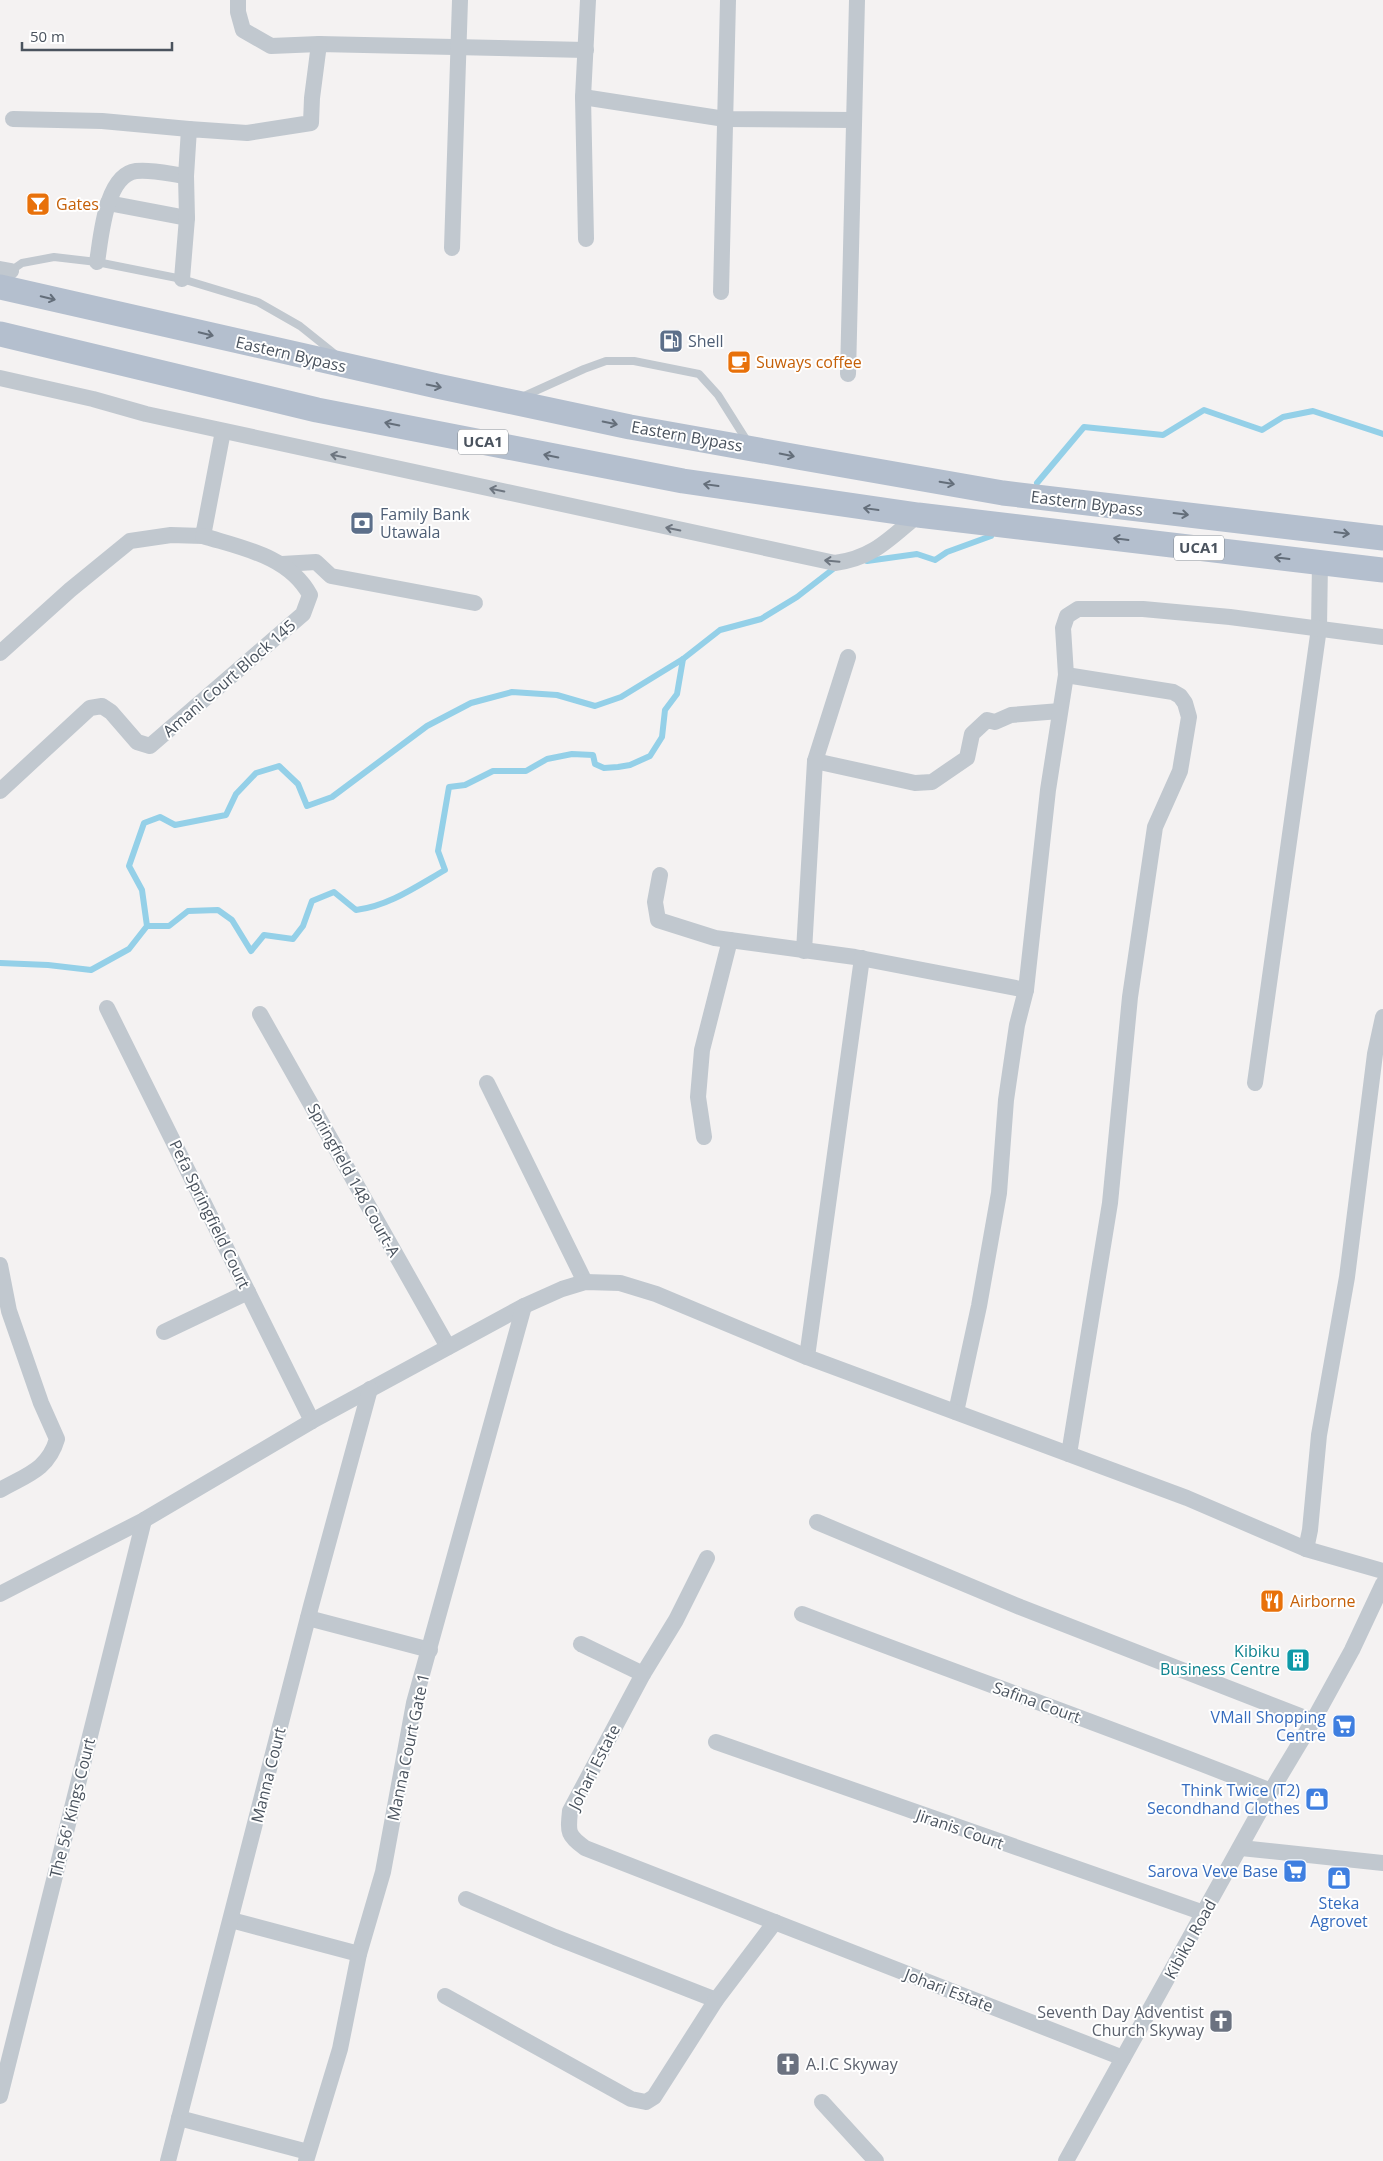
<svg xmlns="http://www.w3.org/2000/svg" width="1383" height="2161" font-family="'Open Sans',sans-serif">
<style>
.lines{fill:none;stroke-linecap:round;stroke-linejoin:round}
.stream{stroke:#94d0e8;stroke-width:6}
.lane{stroke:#c1c8cf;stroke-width:8}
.street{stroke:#c1c8cf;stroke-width:16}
.primary{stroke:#b4bfce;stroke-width:25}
.oneway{stroke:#646e7a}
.oneway2{stroke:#6e7680}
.labels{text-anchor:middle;stroke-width:4;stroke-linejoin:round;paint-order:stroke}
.shield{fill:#fff;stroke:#80878e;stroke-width:1}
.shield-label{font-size:15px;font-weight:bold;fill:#4a535e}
.food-label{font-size:16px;fill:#c56008;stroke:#fff;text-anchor:start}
.service-label{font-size:16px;fill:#4e5e75;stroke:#fff;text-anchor:start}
.street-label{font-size:16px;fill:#4a535e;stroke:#fff}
.culture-label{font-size:16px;fill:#0d838f;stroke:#fff;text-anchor:end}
.shop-label{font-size:16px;fill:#366cbe;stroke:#fff;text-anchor:end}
.worship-label{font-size:16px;fill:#5b616d;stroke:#fff;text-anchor:end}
</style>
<rect width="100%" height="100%" fill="#f4f2f2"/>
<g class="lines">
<!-- stream -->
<g class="stream">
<path d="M 1037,483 L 1084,427 L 1163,435 L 1204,410 L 1262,430 L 1283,417 L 1313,411 L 1383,434"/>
<path d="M 867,561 L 917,554 L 935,560 L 947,552 L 991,536"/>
<path d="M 147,926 L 169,926 L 188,911 L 218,910 L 232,920 L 251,951 L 264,935 L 293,939 L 303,926 L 312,901 L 334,892 L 356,910 C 389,906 417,886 445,870 L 438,851 L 449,787 L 465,785 L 493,771 L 526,771 L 547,759 L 572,754 L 593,755 L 595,764 L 604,768 L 618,767 L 630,765 L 650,756 L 662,737 L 665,710 L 677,694 L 683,659"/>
<path d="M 0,963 L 48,965 L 91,970 L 129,949 L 147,926 L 142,890 L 129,866 L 144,823 L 160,817 L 175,825 L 226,815 L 236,794 L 256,773 L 279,766 L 298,784 L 307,806 L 332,797 L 427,726 L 471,703 L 512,692 L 557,695 L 595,706 L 621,697 L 683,659 L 720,630 L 761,619 L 797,597 L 837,566"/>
</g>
<!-- lane -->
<g class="lane">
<path d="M 9,272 L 22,263 L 54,257 L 97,262 L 182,279 L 258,302 L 300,326 L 335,354"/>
<path d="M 522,397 L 584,369 L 606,361 L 634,361 L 699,374 L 718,395 L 747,441"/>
</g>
<!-- street -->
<g class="street">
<path d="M 238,0 L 238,12 L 243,30 L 271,46 L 319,44 L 586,50"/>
<path d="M 583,97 L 725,119 L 853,120"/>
<path d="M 13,119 L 102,121 L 189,129"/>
<path d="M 108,203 L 187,218"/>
<path d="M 586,239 L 583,97 L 588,0"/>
<path d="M 452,248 L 460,0"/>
<path d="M 97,262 C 101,239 105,175 136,171 C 151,169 170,174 186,176"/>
<path d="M 0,269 L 11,271"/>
<path d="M 182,279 L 187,218 L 186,176 L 189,129 L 247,133 L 311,123 L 312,98 L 319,44"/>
<path d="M 721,292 L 728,0"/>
<path d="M 848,374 L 857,0"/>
<path d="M 0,378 L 93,399 L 146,414 L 835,563 C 873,558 889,539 918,515"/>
<path d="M 282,564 L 316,562 L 331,576 L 475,603"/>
<path d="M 0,653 L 70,590 L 130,541 L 171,535 L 203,536 L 223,431"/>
<path d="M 1066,675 L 1173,692 L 1180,696 L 1185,703 L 1189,717 L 1180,771 L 1155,827 L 1130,997 L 1110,1203 L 1069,1454"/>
<path d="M 815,761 L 915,783 L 932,782 L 967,758 L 972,734 L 987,720 L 995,722 L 1011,715 L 1060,711"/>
<path d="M 0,791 L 90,708 L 102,706 L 111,712 L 137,742 L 150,746 L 303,614 L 310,595 C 289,556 242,548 203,536"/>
<path d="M 660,875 L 655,902 L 658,920 L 715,938 L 855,957 L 1026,990"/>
<path d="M 804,951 L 815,761 L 848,657"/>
<path d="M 107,1008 L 312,1421"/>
<path d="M 260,1014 L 448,1347"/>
<path d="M 487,1083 L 585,1282"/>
<path d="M 1255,1083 L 1319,628 L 1320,562"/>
<path d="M 704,1137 L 698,1097 L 702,1050 L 730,940"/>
<path d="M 0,1265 L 9,1311 L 41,1403 L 57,1439 C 48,1470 26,1475 0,1490"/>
<path d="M 164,1332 L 248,1292"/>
<path d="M 807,1357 L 862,958"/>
<path d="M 956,1412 L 979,1306 L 999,1193 L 1006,1100 L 1017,1025 L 1026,990 L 1048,790 L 1066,675 L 1063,628 L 1067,616 L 1078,609 L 1143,609 L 1230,617 L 1383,637"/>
<path d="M 817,1522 L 1020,1607 L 1313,1721"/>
<path d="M 1306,1549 L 1310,1530 L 1319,1435 L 1347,1277 L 1375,1054 L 1383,1017"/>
<path d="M 707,1558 L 676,1620 L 643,1674 L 570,1811 C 568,1832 567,1835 585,1848 L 1123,2058"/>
<path d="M 0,1594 L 144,1520 L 312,1421 L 524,1306 L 562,1289 L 585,1282 L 620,1283 L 656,1294 L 807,1357 L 1187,1498 L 1306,1549 L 1383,1571"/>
<path d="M 802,1614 C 958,1674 1116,1729 1271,1791"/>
<path d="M 308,1618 L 430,1650"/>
<path d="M 581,1644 L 643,1674"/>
<path d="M 716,1742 L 1204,1913"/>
<path d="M 1241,1848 L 1383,1863"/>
<path d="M 466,1899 L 555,1937 L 716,2000"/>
<path d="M 231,1920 L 359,1954"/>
<path d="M 445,1996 L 631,2099 L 646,2102 L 654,2097 L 716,2000 L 775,1922"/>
<path d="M 0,2096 L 144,1520"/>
<path d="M 822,2102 L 876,2161"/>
<path d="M 179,2118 L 308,2152"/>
<path d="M 168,2161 L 311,1606 L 370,1389"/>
<path d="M 306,2161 L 340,2049 L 359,1954 L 383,1872 L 414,1703 L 524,1306"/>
<path d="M 1066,2161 L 1271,1791 L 1313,1721 L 1352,1650 L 1383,1584"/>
</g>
<!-- primary -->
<g class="primary">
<path d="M 0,287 L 437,386 L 630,427 L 803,458 L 1003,493 L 1383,538"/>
<path d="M 0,334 L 317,410 L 683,481 L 918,515 L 1383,570"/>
</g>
</g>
<!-- one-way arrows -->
<defs><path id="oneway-shaft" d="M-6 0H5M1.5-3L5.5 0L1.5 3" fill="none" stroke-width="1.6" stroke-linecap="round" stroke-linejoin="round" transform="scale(1.25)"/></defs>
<g class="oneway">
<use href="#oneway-shaft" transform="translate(48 298) rotate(13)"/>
<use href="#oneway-shaft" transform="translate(206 334) rotate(14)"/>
<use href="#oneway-shaft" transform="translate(434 386) rotate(12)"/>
<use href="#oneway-shaft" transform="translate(610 423) rotate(12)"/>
<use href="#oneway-shaft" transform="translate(392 424) rotate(-169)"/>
<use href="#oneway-shaft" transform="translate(787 455) rotate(12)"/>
<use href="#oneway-shaft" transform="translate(551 456) rotate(-169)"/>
<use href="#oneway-shaft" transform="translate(947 483) rotate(10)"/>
<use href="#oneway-shaft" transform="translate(711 485) rotate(-172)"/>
<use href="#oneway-shaft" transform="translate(871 509) rotate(-172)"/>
<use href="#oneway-shaft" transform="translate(1181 514) rotate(7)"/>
<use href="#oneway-shaft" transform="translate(1342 533) rotate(7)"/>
<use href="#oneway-shaft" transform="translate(1121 539) rotate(-173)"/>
<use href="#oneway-shaft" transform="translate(1282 558) rotate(-173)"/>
</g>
<g class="oneway2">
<use href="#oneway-shaft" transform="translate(338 456) rotate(-168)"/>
<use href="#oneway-shaft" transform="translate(497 490) rotate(-168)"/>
<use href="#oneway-shaft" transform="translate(673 529) rotate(-168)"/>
<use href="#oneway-shaft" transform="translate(832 561) rotate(-175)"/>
</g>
<!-- icons -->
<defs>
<g id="bar-square" transform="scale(1.25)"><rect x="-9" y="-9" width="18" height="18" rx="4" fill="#e8710a" stroke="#fff"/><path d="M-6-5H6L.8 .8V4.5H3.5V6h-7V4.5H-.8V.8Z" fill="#fff"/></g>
<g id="fuel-square" transform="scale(1.25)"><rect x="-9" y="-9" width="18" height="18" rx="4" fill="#5c6f8a" stroke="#fff"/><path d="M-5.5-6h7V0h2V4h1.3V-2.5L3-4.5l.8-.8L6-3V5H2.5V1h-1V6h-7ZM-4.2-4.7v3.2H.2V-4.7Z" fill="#fff"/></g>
<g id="cafe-square" transform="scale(1.25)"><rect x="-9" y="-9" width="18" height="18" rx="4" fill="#e8710a" stroke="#fff"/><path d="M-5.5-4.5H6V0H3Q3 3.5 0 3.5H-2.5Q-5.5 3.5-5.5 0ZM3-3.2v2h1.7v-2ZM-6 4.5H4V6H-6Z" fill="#fff"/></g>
<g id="bank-square" transform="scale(1.25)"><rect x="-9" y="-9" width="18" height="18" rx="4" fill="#5c6f8a" stroke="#fff"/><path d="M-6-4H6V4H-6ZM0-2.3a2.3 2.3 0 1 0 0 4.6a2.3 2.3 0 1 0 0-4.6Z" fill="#fff"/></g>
<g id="restaurant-square" transform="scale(1.25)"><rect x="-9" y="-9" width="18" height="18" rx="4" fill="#e8710a" stroke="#fff"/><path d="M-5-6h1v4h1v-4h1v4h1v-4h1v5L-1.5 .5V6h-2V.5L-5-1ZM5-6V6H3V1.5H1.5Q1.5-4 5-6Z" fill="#fff"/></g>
<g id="building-square" transform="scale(1.25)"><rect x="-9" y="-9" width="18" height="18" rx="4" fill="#0f9aa8" stroke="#fff"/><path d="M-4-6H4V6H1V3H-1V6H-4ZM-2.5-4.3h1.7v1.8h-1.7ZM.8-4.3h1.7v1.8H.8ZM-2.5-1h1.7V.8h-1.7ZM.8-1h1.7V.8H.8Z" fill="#fff"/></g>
<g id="supermarket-square" transform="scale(1.25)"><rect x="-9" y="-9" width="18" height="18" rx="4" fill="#3f7fe0" stroke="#fff"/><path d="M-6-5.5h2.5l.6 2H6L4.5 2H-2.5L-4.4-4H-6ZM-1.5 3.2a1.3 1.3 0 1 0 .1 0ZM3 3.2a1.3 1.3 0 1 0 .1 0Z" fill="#fff"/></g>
<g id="shop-square" transform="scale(1.25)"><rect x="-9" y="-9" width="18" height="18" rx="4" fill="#3f7fe0" stroke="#fff"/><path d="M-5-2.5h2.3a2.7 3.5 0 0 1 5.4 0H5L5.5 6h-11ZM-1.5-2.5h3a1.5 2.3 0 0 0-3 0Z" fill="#fff"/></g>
<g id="church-square" transform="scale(1.25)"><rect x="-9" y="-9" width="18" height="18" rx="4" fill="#6b7280" stroke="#fff"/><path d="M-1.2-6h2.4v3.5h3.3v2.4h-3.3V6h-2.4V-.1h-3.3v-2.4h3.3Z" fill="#fff"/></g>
</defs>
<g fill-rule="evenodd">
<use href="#bar-square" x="38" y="204"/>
<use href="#fuel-square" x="671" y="341"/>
<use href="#cafe-square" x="739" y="362"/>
<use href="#bank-square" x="362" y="523"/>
<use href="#restaurant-square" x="1272" y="1601"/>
<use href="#building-square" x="1298" y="1660"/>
<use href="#supermarket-square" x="1344" y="1726"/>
<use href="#shop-square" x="1317" y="1799"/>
<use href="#supermarket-square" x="1295" y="1871"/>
<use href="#shop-square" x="1339" y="1878"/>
<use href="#church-square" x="1221" y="2021"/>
<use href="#church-square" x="788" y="2064"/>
</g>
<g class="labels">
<!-- shield labels -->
<g class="shield">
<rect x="458" y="429.5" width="50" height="25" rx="4"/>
<rect x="1174" y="535.5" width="50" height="25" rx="4"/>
</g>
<g class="shield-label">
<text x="483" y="447">UCA1</text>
<text x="1199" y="553">UCA1</text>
</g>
<!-- food labels -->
<g class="food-label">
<text x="56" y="210">Gates</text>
<text x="756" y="368">Suways coffee</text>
<text x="1290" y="1607">Airborne</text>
</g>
<!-- service labels -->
<g class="service-label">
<text x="688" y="347">Shell</text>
<text x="380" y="520">Family Bank<tspan x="380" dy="18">Utawala</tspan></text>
</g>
<!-- street labels -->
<g class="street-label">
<text transform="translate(291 354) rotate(13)" y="6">Eastern Bypass</text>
<text transform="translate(687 436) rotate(10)" y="6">Eastern Bypass</text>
<text transform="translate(1087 503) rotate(7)" y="6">Eastern Bypass</text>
<text transform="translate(229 678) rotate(-41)" y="6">Amani Court Block 145</text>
<text transform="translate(354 1180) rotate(61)" y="6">Springfield 148 Court-A</text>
<text transform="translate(210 1214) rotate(64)" y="6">Pefa Springfield Court</text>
<text transform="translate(1037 1702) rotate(20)" y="6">Safina Court</text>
<text transform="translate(408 1747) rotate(-78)" y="6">Manna Court Gate 1</text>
<text transform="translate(594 1767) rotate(-63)" y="6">Johari Estate</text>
<text transform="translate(268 1775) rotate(-76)" y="6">Manna Court</text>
<text transform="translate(72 1808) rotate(-76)" y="6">The 56' Kings Court</text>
<text transform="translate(960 1829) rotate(19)" y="6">Jiranis Court</text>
<text transform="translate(1190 1939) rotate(-61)" y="6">Kibiku Road</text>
<text transform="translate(949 1990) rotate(21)" y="6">Johari Estate</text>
</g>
<!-- culture labels -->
<g class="culture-label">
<text x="1280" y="1657">Kibiku<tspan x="1280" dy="18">Business Centre</tspan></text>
</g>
<!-- shop labels -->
<g class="shop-label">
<text x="1326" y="1723">VMall Shopping<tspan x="1326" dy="18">Centre</tspan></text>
<text x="1300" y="1796">Think Twice (T2)<tspan x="1300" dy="18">Secondhand Clothes</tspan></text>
<text x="1278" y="1877">Sarova Veve Base</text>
<text x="1339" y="1909" text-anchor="middle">Steka<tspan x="1339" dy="18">Agrovet</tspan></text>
</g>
<!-- worship labels -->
<g class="worship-label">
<text x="1204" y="2018">Seventh Day Adventist<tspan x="1204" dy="18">Church Skyway</tspan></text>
<text x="806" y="2070" text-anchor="start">A.I.C Skyway</text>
</g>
</g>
<!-- scale -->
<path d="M22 42v8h150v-8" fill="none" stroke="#4a535e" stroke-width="2.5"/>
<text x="30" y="42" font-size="15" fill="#4a535e" stroke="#ffffff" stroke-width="4" paint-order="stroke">50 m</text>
</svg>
